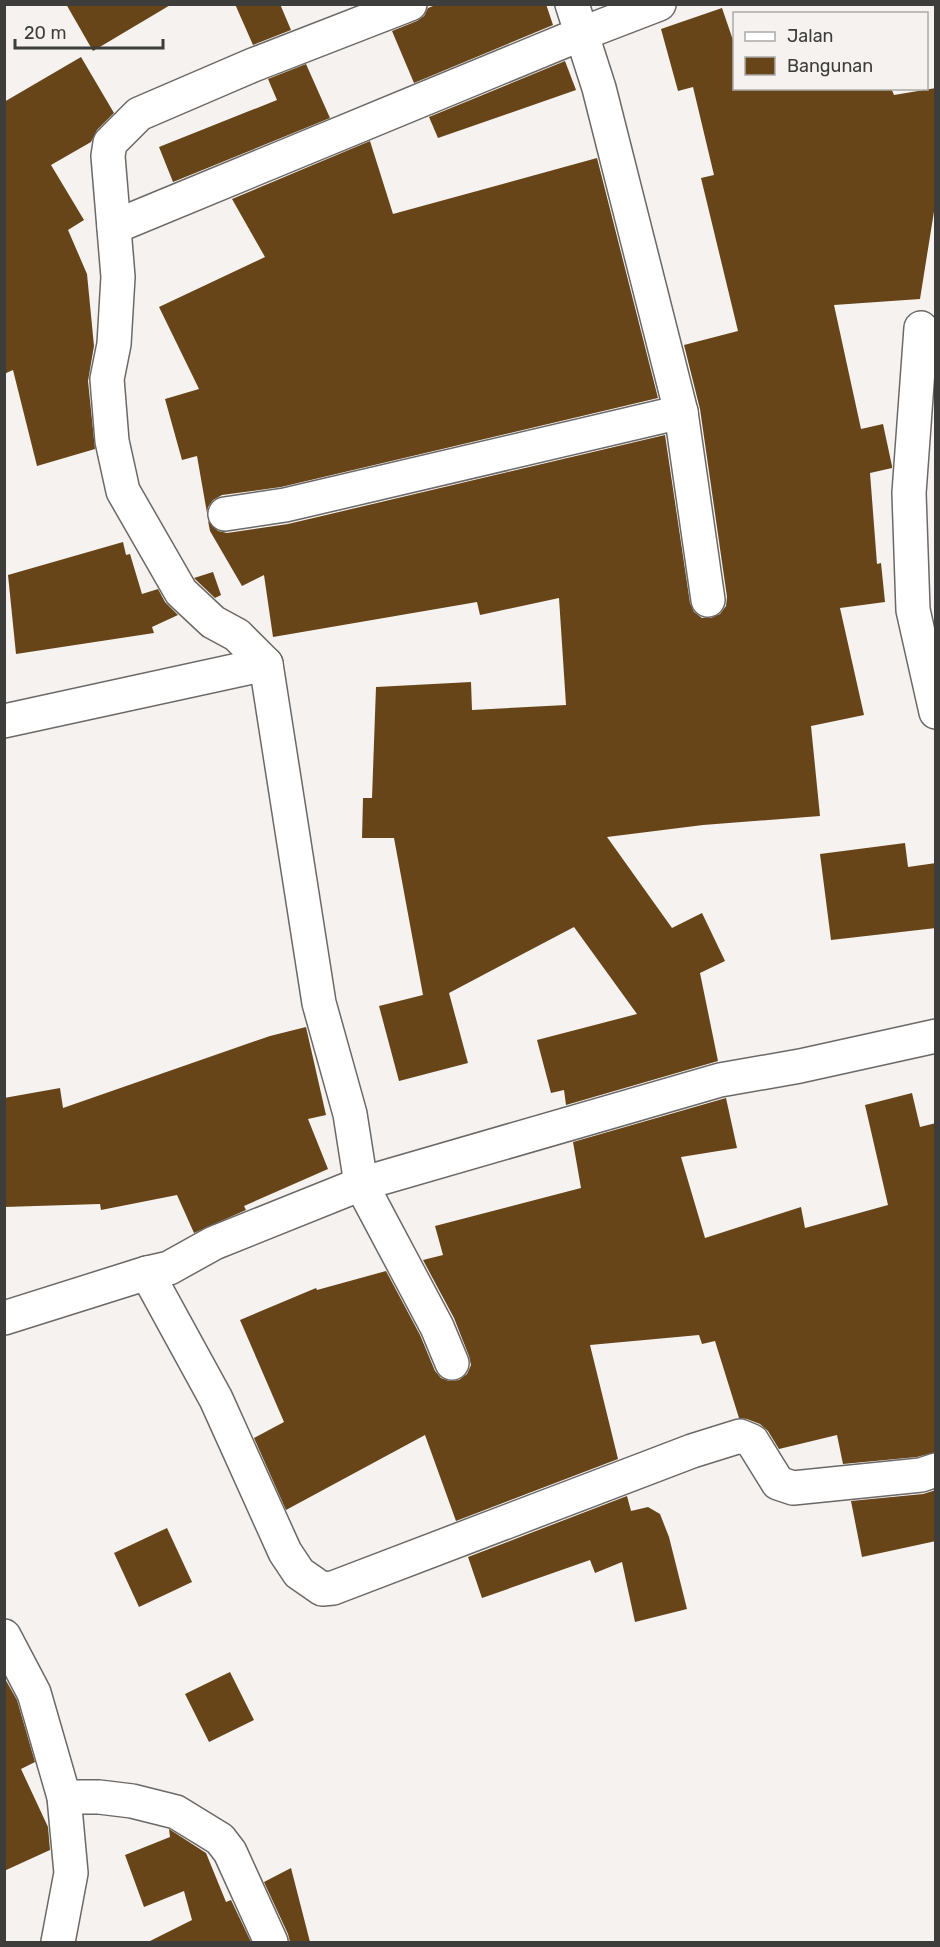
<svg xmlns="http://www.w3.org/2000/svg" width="940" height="1947" font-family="Rubik,sans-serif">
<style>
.building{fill:#674518}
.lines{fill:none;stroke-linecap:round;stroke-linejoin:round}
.street-casing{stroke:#6b6967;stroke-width:36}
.street{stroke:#fff;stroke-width:33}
</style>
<rect width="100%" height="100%" fill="#f5f2f0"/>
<!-- building -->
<g class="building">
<path d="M 66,4 L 172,4 L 93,51 Z"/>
<path d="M 235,4 L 280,4 L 291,30 L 253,45 Z"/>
<path d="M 438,4 L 546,4 L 553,25 L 414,83 L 392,31 L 417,21 L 424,16 L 428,8 Z"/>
<path d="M 722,8 L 735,46 L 735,88 L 891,88 L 894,95 L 936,88 L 936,199 L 920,299 L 834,305 L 861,429 L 883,424 L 892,466 L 892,468 L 870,473 L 877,564 L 881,563 L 885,602 L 840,608 L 864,715 L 811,726 L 820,816 L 703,825 L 607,837 L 672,928 L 702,913 L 725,961 L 700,973 L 718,1061 L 566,1105 L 564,1090 L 551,1093 L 537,1040 L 637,1014 L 574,927 L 449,993 L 468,1063 L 399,1081 L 379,1006 L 423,995 L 394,838 L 362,838 L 363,798 L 372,798 L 376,687 L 471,682 L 472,710 L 566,705 L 559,598 L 480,615 L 477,602 L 273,637 L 264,575 L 242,586 L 210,531 L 208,521 L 218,531 L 227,533 L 288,524 L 665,435 L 690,603 L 694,612 L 702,618 L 711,618 L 720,614 L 726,606 L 727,597 L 700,409 L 684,345 L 738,331 L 701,178 L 714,175 L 693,87 L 678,91 L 661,29 Z"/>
<path d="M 81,57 L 114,113 L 97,130 L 91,142 L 51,165 L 84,220 L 68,230 L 87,274 L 94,346 L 88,381 L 95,449 L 37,466 L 13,370 L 4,374 L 4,102 Z"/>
<path d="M 565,61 L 576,90 L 438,138 L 429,117 Z"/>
<path d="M 306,64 L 330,118 L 173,182 L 159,147 L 277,100 L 268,79 Z"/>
<path d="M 370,141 L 393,214 L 597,158 L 658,398 L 281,487 L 222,495 L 213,500 L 208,507 L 207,513 L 197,456 L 182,460 L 165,399 L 199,389 L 159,307 L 265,257 L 232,199 Z"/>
<path d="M 123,542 L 126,555 L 130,554 L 142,594 L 158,589 L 165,602 L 178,615 L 152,627 L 154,633 L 16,654 L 8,575 Z"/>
<path d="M 213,572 L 221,595 L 215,598 L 194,578 Z"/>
<path d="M 905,843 L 908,867 L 936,863 L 936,928 L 831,940 L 820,854 Z"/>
<path d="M 306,1027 L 326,1115 L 308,1119 L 328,1169 L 244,1206 L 246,1210 L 194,1233 L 177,1195 L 101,1210 L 100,1204 L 4,1207 L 4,1098 L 60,1088 L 63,1108 L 270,1036 Z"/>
<path d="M 912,1093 L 920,1127 L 936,1123 L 936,1452 L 917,1457 L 843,1464 L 837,1435 L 779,1449 L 768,1431 L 760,1424 L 747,1419 L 739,1418 L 715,1341 L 702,1344 L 699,1335 L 590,1345 L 618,1459 L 456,1521 L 425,1435 L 286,1510 L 254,1438 L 284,1422 L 240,1320 L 316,1288 L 317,1290 L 386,1271 L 420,1335 L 435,1371 L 441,1378 L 449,1381 L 459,1380 L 467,1374 L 471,1365 L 469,1356 L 454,1318 L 423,1260 L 443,1255 L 435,1226 L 581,1188 L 573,1142 L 726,1098 L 737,1148 L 681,1157 L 705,1238 L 801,1207 L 805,1228 L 888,1205 L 865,1105 Z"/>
<path d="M 936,1490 L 936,1541 L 862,1557 L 851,1501 L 923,1494 Z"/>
<path d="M 627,1496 L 631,1511 L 648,1507 L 660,1514 L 669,1537 L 687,1609 L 635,1622 L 622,1562 L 595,1573 L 590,1560 L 482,1598 L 468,1557 Z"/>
<path d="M 167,1528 L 192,1582 L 139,1607 L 114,1553 Z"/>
<path d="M 230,1672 L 254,1720 L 209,1742 L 185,1694 Z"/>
<path d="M 4,1677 L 17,1700 L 35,1762 L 21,1769 L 48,1827 L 50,1850 L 4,1871 Z"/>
<path d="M 169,1829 L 206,1853 L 226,1902 L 231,1900 L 251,1942 L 148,1942 L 192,1920 L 184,1891 L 144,1907 L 125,1855 L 170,1837 Z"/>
<path d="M 291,1868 L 310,1942 L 290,1942 L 288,1934 L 264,1882 Z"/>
</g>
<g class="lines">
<!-- street casing -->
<g class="street-casing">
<g id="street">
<path d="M 410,4 L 253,65 L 139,114 L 110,143 L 108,156 L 118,277 L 114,344 L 107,379 L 112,441 L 123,491 L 181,592 L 213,622 L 237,635 L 266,664 L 319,1003 L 350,1114 L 361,1184 L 437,1327 L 452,1363"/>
<path d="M 572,4 L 599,88 L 681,412 L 708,600"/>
<path d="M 114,227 L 581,34 L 659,4"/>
<path d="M 921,328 L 909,493 L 913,610 L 936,712"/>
<path d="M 225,514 L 285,505 L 681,412"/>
<path d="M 4,721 L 266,664"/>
<path d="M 147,1273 L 216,1399 L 285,1552 L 299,1573 L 322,1589 L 333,1588 L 692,1451 L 740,1436 L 752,1441 L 778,1483 L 793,1488 L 921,1475 L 936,1470"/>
<path d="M 4,1318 L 147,1273 L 169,1268 L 214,1243 L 361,1184 L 720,1080 L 800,1066 L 936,1036"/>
<path d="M 4,1636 L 34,1693 L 64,1797 L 71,1873 L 58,1942"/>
<path d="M 64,1797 L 99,1797 L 132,1801 L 176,1812 L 220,1839 L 230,1852 L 271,1942"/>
</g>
</g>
<!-- street -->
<use href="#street" class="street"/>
</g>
<!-- border -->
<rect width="940" height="1947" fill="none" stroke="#3d3d3b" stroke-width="12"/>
<!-- legend -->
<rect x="733" y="12" width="195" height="78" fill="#f5f2f0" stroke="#abaaa8" stroke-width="1.5"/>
<rect x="745" y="32" width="30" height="9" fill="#ffffff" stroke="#abaaa8" stroke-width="1.5"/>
<text x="787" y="42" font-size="18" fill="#3d3d3b">Jalan</text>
<rect x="745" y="57" width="30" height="18" fill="#674518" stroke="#abaaa8" stroke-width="1.5"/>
<text x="787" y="72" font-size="18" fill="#3d3d3b">Bangunan</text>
<!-- scale -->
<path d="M15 39v9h148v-9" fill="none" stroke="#3d3d3b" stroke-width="3"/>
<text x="24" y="39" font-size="18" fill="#3d3d3b" stroke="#f5f2f0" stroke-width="4.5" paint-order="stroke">20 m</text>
</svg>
